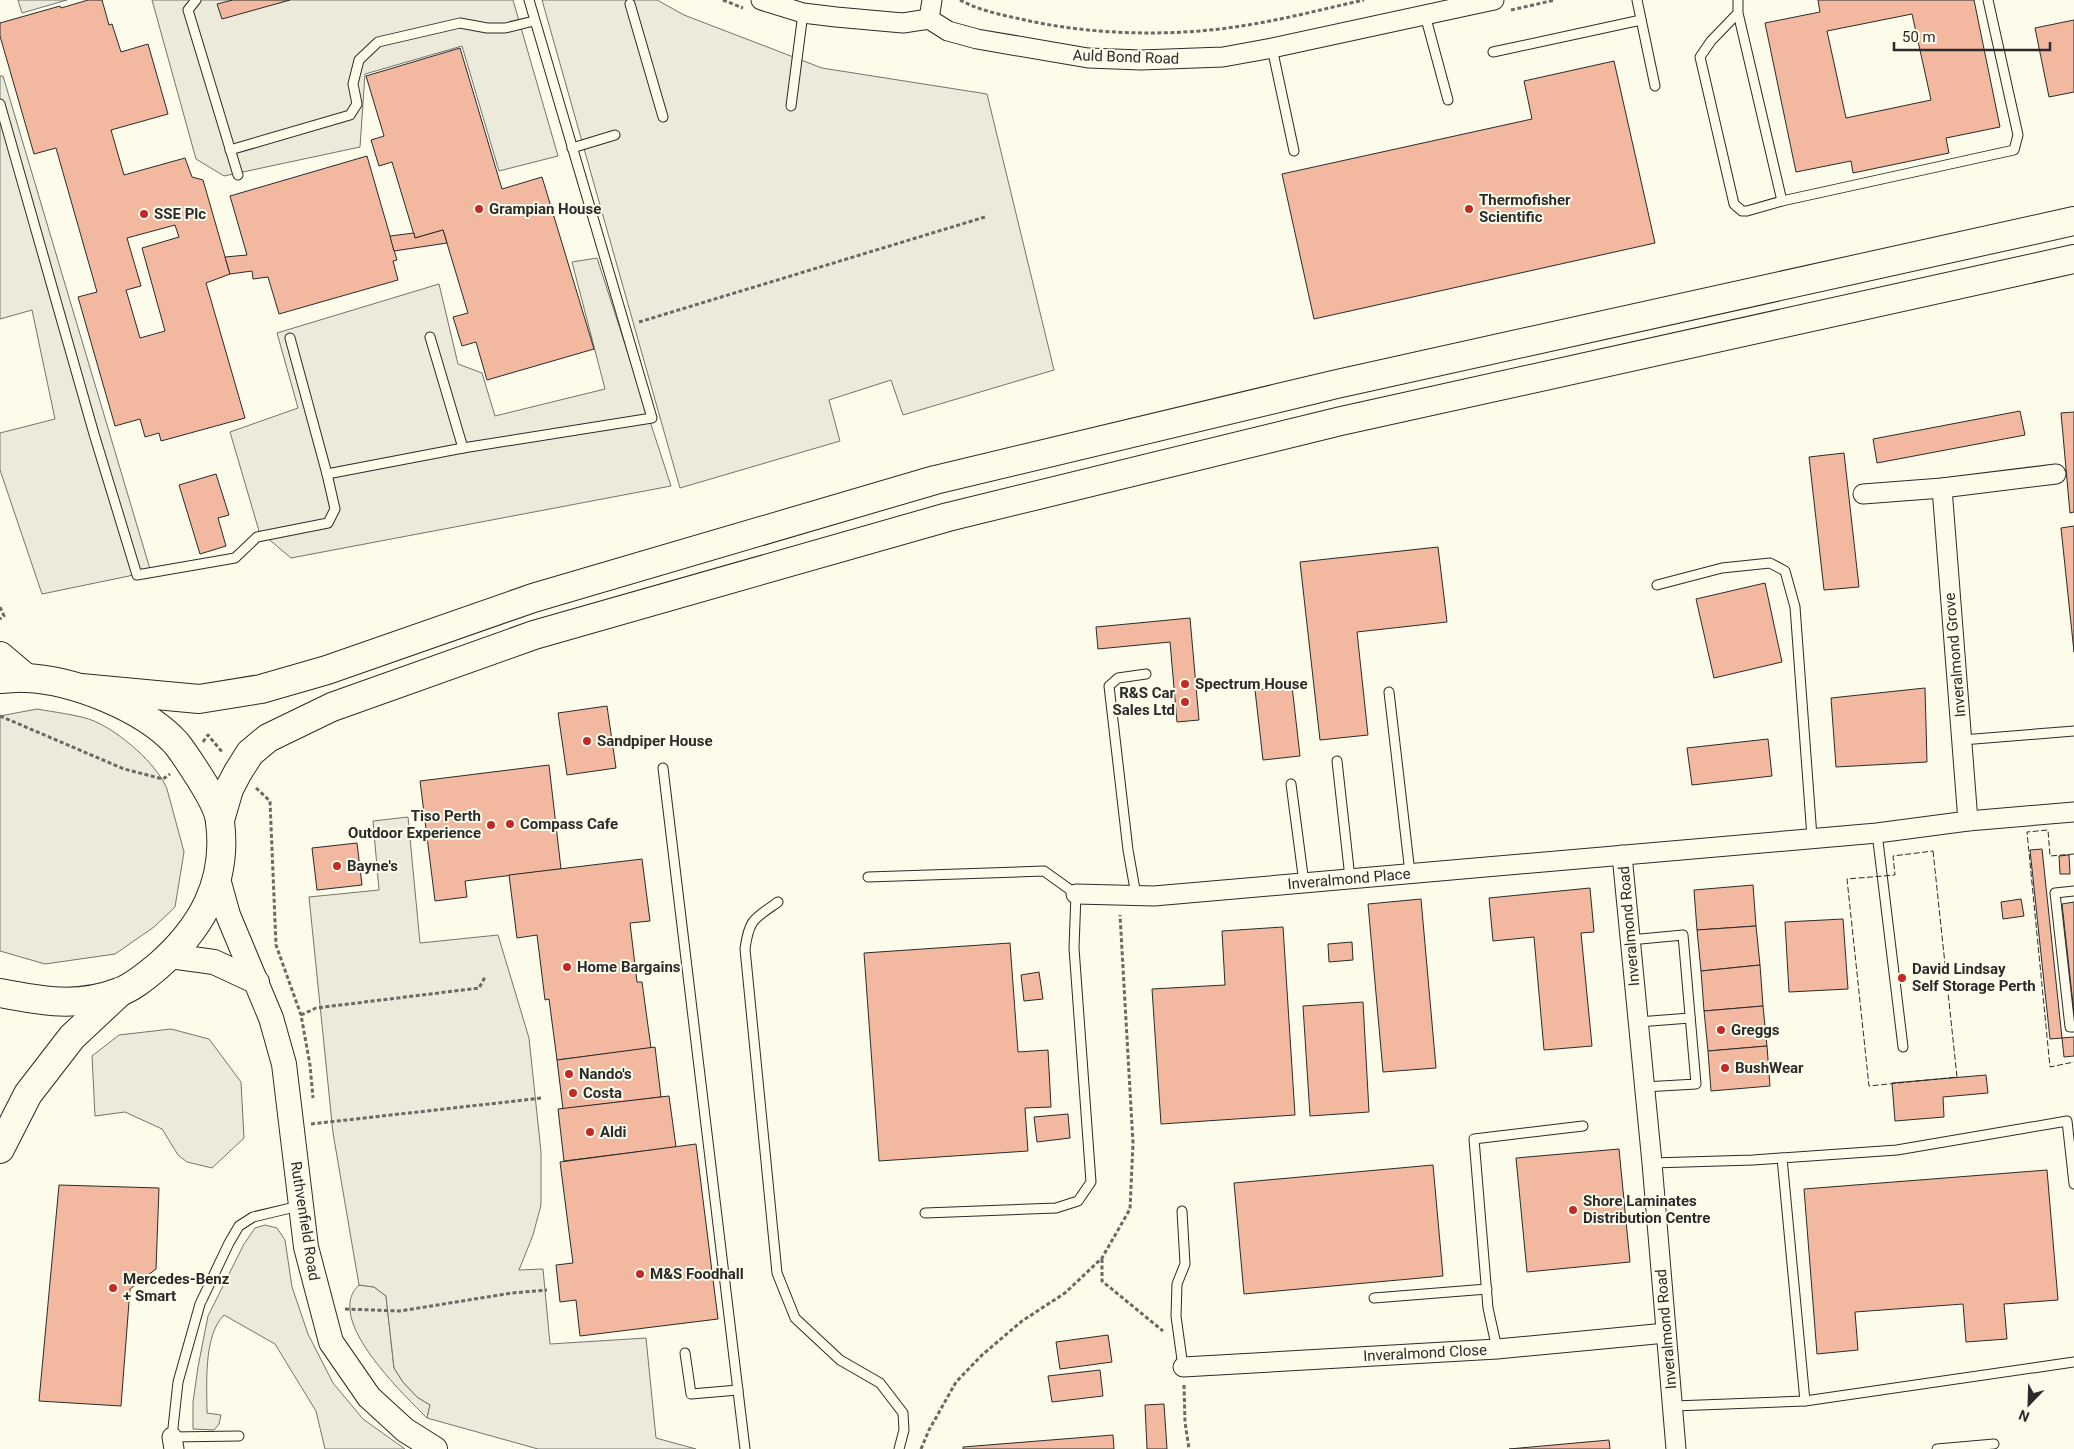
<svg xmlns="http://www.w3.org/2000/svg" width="2074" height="1449" font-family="Roboto,sans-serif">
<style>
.green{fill:#ecebdb;stroke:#74746e}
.parking{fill:#eceadb;stroke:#74746e}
.building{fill:#f2b8a0;stroke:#2b2b2b;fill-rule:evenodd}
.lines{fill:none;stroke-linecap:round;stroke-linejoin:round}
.service-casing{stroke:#2b2b2b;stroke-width:11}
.minor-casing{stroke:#2b2b2b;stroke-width:21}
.tertiary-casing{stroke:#2b2b2b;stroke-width:26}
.primary-casing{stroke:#2b2b2b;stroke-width:30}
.trunk-casing{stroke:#2b2b2b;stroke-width:30}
.path{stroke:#6a6964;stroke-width:3;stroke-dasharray:4 2.5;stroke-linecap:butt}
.service{stroke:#fdfbea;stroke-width:9}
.minor{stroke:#fdfbea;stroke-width:19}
.tertiary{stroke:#fdfbea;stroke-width:24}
.primary{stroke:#fdfbea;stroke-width:28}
.trunk{stroke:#fdfbea;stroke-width:28}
.fence{stroke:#2b2b2b;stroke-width:1;stroke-dasharray:6 2.5;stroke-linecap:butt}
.poi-dot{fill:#c62828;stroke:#fdfbea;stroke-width:2}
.labels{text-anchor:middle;stroke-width:4;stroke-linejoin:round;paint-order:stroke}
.street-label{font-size:15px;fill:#2b2b2b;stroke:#fdfbea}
.poi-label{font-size:15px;font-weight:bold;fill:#2b2b2b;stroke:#fdfbea;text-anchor:start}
</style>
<rect width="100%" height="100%" fill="#fdfbea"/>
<!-- green -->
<g class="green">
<path d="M 37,709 C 53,712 80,715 94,721 C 120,732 157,764 167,789 L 184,852 L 175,907 L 154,927 L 115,954 L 45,964 L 0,951 L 0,716 Z"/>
<path d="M 171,1029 L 209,1039 L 241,1082 L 244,1138 L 212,1168 L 187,1162 L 178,1155 L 162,1129 L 125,1112 L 95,1116 L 92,1056 L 119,1035 Z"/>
<path d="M 265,1225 L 277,1228 L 285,1240 L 292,1287 L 308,1334 L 333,1383 L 363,1419 L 405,1449 L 325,1449 L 316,1411 L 275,1344 L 224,1315 C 203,1336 207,1385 207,1413 L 221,1415 L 219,1424 L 214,1430 L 193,1429 L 193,1402 L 198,1367 L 208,1316 L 244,1244 L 255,1228 Z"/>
<path d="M 359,1285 L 374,1287 L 386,1296 L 394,1368 L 403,1382 L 417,1397 L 430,1405 L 427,1418 C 403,1394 345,1338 350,1302 C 351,1295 354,1290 359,1285 Z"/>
</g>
<!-- parking -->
<g class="parking">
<path d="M 18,0 L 67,0 L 22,13 Z"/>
<path d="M 152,0 L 513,0 L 558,156 L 499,171 L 462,46 L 365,74 L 360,147 L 224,176 L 196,159 Z"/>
<path d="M 542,0 L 657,0 L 684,15 L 822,68 L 987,94 L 1054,370 L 903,415 L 891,380 L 829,400 L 840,441 L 680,488 Z"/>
<path d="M 0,76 L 3,76 L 150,569 L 129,576 L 42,594 L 0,470 L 0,433 L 55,419 L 32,310 L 0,319 Z"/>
<path d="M 597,258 L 671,486 L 291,558 L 259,531 L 230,432 L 298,408 L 277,333 L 439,284 L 458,364 L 482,373 L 495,416 L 605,389 L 572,262 Z"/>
<path d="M 408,817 L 420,943 L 498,935 L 529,1038 L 541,1152 L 541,1205 L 533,1235 L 519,1270 L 543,1269 L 550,1344 L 646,1338 L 656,1438 L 696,1449 L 538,1449 L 427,1418 L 430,1405 L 417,1397 L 403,1382 L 394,1368 L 386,1296 L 374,1287 L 359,1285 L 333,1133 L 309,897 L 379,890 L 373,821 Z"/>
</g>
<!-- building -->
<g class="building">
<path d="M 88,0 L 102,0 L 109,25 L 112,24 L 121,52 L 148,44 L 168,114 L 111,130 L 124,175 L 185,158 L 192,177 L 203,180 L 230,274 L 206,283 L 245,418 L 161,441 L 159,433 L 145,437 L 140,419 L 115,426 L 78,297 L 97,292 L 56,148 L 34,154 L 0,36 L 0,23 L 60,6 L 61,8 ZM 175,225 L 179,237 L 142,248 L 165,331 L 140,338 L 126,290 L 141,286 L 127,238 Z"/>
<path d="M 233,0 L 290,0 L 222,19 L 217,4 Z"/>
<path d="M 1818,0 L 1974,0 L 2000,127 L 1946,138 L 1949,153 L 1853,173 L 1851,161 L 1796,172 L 1765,23 L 1820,12 ZM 1912,14 L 1931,100 L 1846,118 L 1827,31 Z"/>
<path d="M 2074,20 L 2074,92 L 2049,97 L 2035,28 Z"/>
<path d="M 460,48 L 502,189 L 542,177 L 594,349 L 487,380 L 476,342 L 462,346 L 453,317 L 468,313 L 443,230 L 415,238 L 392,162 L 379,166 L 371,140 L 384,136 L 366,76 Z"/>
<path d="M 1614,61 L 1655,243 L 1314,319 L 1282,174 L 1532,119 L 1524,81 Z"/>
<path d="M 367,156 L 397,260 L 393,261 L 398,280 L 279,314 L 268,277 L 253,279 L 252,271 L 230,274 L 225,257 L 247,255 L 230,196 Z"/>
<path d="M 443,230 L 447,243 L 394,251 L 390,236 L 414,233 L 415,238 Z"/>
<path d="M 2020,411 L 2025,435 L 1877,463 L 1873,439 Z"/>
<path d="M 2074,412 L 2074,512 L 2070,513 L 2061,413 Z"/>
<path d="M 1844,453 L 1859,587 L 1824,590 L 1809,457 Z"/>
<path d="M 216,474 L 229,515 L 218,518 L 226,546 L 200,554 L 179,485 Z"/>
<path d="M 2074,526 L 2074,652 L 2061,528 Z"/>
<path d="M 1438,547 L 1447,622 L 1357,632 L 1368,735 L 1320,740 L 1300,562 Z"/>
<path d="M 1765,583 L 1782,662 L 1714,678 L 1696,599 Z"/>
<path d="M 1190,618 L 1199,720 L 1177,722 L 1170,642 L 1098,649 L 1096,627 Z"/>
<path d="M 1292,686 L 1300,756 L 1263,760 L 1255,690 Z"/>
<path d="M 1925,688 L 1927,762 L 1836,767 L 1831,698 Z"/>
<path d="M 607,706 L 616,768 L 567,775 L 558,713 Z"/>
<path d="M 1768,739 L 1772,776 L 1692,785 L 1687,748 Z"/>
<path d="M 549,765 L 561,869 L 465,881 L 467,897 L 435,901 L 420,781 Z"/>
<path d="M 357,843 L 362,885 L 317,890 L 312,848 Z"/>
<path d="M 2042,849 L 2062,1038 L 2050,1039 L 2030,850 Z"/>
<path d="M 2069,855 L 2070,874 L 2060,874 L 2059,856 Z"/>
<path d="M 642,859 L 650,921 L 630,923 L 637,982 L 642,982 L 651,1048 L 557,1060 L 549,999 L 545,1000 L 537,935 L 517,938 L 509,875 Z"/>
<path d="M 1753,885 L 1756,926 L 1697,930 L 1694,890 Z"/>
<path d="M 1590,888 L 1594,932 L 1581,933 L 1592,1046 L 1544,1050 L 1534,937 L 1493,941 L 1489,898 Z"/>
<path d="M 1421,899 L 1436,1068 L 1383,1072 L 1368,904 Z"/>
<path d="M 2021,899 L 2024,916 L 2003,919 L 2001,902 Z"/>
<path d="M 2074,902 L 2074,1013 L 2062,904 Z"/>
<path d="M 1843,919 L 1848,989 L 1789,992 L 1785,922 Z"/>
<path d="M 1756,926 L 1760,965 L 1701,971 L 1697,930 Z"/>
<path d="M 1283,927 L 1295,1115 L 1161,1124 L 1152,989 L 1225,985 L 1222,931 Z"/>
<path d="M 1352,942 L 1353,960 L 1329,962 L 1328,944 Z"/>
<path d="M 1010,943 L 1018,1052 L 1048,1050 L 1051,1107 L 1025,1108 L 1028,1151 L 879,1161 L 864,953 Z"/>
<path d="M 1760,965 L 1763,1006 L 1704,1011 L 1701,971 Z"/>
<path d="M 1039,972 L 1043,999 L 1024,1001 L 1021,975 Z"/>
<path d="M 1363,1002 L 1369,1112 L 1310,1116 L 1303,1006 Z"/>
<path d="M 1763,1006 L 1767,1046 L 1708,1051 L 1704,1011 Z"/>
<path d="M 2074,1037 L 2074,1056 L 2064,1057 L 2062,1038 Z"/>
<path d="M 1767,1046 L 1770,1086 L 1711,1091 L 1708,1051 Z"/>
<path d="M 655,1047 L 661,1097 L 563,1109 L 557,1060 Z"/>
<path d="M 1986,1075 L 1988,1093 L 1943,1097 L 1944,1117 L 1895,1121 L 1892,1083 Z"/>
<path d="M 669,1096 L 676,1147 L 564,1161 L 558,1109 Z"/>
<path d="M 1068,1114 L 1070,1138 L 1037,1142 L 1034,1117 Z"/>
<path d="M 696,1144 L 718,1319 L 580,1336 L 576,1300 L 560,1302 L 556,1265 L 573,1263 L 560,1162 Z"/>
<path d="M 1619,1149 L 1630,1262 L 1527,1272 L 1516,1158 Z"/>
<path d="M 1433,1165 L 1443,1276 L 1244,1294 L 1234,1183 Z"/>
<path d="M 2047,1170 L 2058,1300 L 2004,1304 L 2007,1339 L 1966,1342 L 1963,1304 L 1855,1312 L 1858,1350 L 1817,1354 L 1804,1189 Z"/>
<path d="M 59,1185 L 159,1188 L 156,1269 L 130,1289 L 121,1406 L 39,1401 Z"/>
<path d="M 1108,1335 L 1112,1362 L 1060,1369 L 1056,1342 Z"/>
<path d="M 1100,1370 L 1103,1396 L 1052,1402 L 1048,1376 Z"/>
<path d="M 1164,1404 L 1167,1449 L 1147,1449 L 1145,1405 Z"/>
<path d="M 1113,1435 L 1114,1449 L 963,1449 L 963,1447 Z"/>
<path d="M 1609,1440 L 1610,1449 L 1509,1449 Z"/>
</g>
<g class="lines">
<!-- service casing -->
<g class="service-casing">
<g id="service">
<path d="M 196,0 L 188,10 L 238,175"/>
<path d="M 1637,0 L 1655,86"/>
<path d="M 1738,0 L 1738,13 L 1782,201 L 1747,211 L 1742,211 L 1734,204 L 1700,57 L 1711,41 L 1738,13"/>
<path d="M 630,4 L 663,117"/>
<path d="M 1425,15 L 1448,100"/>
<path d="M 1272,48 L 1294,151"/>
<path d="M 1493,52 L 1641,20"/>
<path d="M 0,104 L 94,434 L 137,575 L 235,558 L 257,537 L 328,523 L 335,509 L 327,474"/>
<path d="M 791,106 L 803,13"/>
<path d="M 572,148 L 615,135"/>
<path d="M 230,150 L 350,115 L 357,104 L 353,84 L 359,60 L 378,42 L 460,23 L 487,28 L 505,28 L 534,21"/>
<path d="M 1782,201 L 2014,150 L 2018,135 L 1988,0"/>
<path d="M 430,337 L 463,448"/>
<path d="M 290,338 L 327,474 L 463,448 L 652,418 L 529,0"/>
<path d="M 1657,585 L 1722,568 L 1770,563 L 1785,571 L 1795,607 L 1812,837"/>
<path d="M 1389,692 L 1410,873"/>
<path d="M 1962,740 L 2074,731"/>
<path d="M 1337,761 L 1350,878"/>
<path d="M 663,768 L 745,1449"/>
<path d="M 1291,784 L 1304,883"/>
<path d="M 1877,833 L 1903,1047"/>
<path d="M 868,877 L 1044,871 L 1076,894 L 1074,948 L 1091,1182 L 1078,1201 L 1056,1208 L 925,1213"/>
<path d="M 2074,891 L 2055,893 L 2070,1027 L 2074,1027"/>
<path d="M 1136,895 L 1128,850 L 1109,686 L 1118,678 L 1146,674"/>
<path d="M 778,902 C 754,919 749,919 745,949 L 777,1273 L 795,1318 L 840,1360 L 880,1383 L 903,1413 L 904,1430 L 899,1449"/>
<path d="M 1630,940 L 1683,935 L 1696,1084 L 1644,1087"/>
<path d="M 1638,1022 L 1690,1018"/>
<path d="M 1782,1158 L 1805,1401"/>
<path d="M 1652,1163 L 1753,1160 L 1897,1150 L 2067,1121 L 2074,1184"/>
<path d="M 1182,1211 L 1185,1264 L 1177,1284 L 1176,1316 L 1183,1367"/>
<path d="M 1374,1298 L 1487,1289"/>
<path d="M 1497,1349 L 1488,1308 L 1474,1139 L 1583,1126"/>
<path d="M 685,1353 L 691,1394 L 738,1390"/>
<path d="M 1674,1406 L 1805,1401 L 2074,1362"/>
<path d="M 239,1436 L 172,1437 L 178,1382 L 200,1304 L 229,1243 L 239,1226 L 253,1217 L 299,1206"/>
<path d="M 1937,1449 L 1994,1444"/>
</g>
</g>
<!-- minor casing -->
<g class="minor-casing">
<g id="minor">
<path d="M 761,0 L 803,13 L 836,17 L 903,23 L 929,19 L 948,31 L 977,39 L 1088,58 L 1141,60 L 1223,57 L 1272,48 L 1494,0"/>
<path d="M 929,19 L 932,0"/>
<path d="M 1942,488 L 1968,821"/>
<path d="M 1863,494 L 1942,488 L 2056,474"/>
<path d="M 1622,855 L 1652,1163 L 1676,1449"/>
<path d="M 1076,894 L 1154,896 L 1877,833 L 1968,821 L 2074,812"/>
<path d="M 1183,1367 L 1497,1349 L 1666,1333"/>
<path d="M 172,1437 L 174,1449"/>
</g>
</g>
<!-- tertiary casing -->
<g class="tertiary-casing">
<g id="tertiary">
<path d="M 218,879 L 228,915 L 271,1018 L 284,1064 L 306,1247 L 331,1342 L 369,1397 L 405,1430 L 435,1449"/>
<path d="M 170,956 L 214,962 L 257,982"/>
</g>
</g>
<!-- primary casing -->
<g class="primary-casing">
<path id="primary" d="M 0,656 L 26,678"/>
</g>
<!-- trunk casing -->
<g class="trunk-casing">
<g id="trunk">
<path d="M 0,679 C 9,679 18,677 26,678 C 74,680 144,708 176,743 C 185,754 192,766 200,778 C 207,790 219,807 220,822 C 228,883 201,929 157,967 C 146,976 132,988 119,992 C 78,1008 41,1001 0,993"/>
<path d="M 81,688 L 199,699 L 261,689 L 327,670 L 533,598 L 935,480 L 1337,384 L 2074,221"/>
<path d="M 220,820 L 229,789 L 238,772 L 250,753 L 268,738 L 332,707 L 534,635 L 948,517 L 1341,421 L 2074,259"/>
<path d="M 0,1149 L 28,1094 L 72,1037 L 119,993"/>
</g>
</g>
<!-- path -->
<g class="path">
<path d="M 723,0 L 743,8"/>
<path d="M 960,0 C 980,11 1003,15 1025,20 C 1092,35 1173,37 1241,26 C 1282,20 1323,9 1364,0"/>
<path d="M 1511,10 L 1555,0"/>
<path d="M 639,322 L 985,217"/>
<path d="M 0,607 L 4,616 L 0,619"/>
<path d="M 0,716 L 124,769 L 163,779 L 170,774"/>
<path d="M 203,742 L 208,735 L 223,753"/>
<path d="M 256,788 L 270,801 L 276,945 L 301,1015 L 310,1065 L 313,1098"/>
<path d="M 301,1015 L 316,1008 L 479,988 L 485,977"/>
<path d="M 311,1124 L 542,1098"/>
<path d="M 1102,1259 L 1102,1281 L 1163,1331"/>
<path d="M 345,1309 L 400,1311 L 512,1293 L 547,1290"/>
<path d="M 1184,1385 L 1185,1422 L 1189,1449"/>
<path d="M 921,1449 L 929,1430 L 956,1382 L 982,1355 L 1022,1321 L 1065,1293 L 1102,1258 L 1130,1209 L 1133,1143 L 1120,915"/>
</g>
<!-- service -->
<use href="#service" class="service"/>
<!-- minor -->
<use href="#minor" class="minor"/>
<!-- tertiary -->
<use href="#tertiary" class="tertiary"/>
<!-- primary -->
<use href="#primary" class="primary"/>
<!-- trunk -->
<use href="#trunk" class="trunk"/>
<!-- fence -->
<g class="fence">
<path d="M 1933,851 L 1957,1077 L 1869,1086 L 1847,879 L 1895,875 L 1893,856 Z"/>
<path d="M 2074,854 L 2050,856 L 2048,830 L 2027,832 L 2050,1067 L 2074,1062"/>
</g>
</g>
<!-- markers -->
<g class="poi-dot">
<circle cx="479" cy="209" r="5"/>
<circle cx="1469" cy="209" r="5"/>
<circle cx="144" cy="214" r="5"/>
<circle cx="1185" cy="684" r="5"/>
<circle cx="1185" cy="702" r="5"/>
<circle cx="587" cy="741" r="5"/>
<circle cx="510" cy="824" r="5"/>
<circle cx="491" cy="825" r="5"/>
<circle cx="337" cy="866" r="5"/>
<circle cx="567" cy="967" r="5"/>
<circle cx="1902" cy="978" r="5"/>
<circle cx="1721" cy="1030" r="5"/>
<circle cx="1725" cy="1068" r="5"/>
<circle cx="569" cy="1074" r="5"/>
<circle cx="573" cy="1093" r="5"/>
<circle cx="590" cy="1132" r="5"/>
<circle cx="1573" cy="1210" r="5"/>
<circle cx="640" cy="1274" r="5"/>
<circle cx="113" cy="1288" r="5"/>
</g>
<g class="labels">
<!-- street labels -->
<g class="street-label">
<text transform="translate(1126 57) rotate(2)" y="5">Auld Bond Road</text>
<text transform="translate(1955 655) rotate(-95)" y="5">Inveralmond Grove</text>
<text transform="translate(1349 879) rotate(-5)" y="5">Inveralmond Place</text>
<text transform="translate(1629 926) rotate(-95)" y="5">Inveralmond Road</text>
<text transform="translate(305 1221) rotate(81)" y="5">Ruthvenfield Road</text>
<text transform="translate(1666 1329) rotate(-95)" y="5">Inveralmond Road</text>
<text transform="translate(1425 1353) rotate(-3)" y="5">Inveralmond Close</text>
</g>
<!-- poi labels -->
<g class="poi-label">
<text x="1479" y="205">Thermofisher<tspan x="1479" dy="17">Scientific</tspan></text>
<text x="489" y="214">Grampian House</text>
<text x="154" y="219">SSE Plc</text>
<text x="1195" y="689">Spectrum House</text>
<text x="1175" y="698" text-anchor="end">R&amp;S Car<tspan x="1175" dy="17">Sales Ltd</tspan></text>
<text x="597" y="746">Sandpiper House</text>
<text x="481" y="821" text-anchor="end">Tiso Perth<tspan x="481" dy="17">Outdoor Experience</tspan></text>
<text x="520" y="829">Compass Cafe</text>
<text x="347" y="871">Bayne's</text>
<text x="577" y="972">Home Bargains</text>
<text x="1912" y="974">David Lindsay<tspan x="1912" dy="17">Self Storage Perth</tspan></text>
<text x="1731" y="1035">Greggs</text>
<text x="1735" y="1073">BushWear</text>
<text x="579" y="1079">Nando's</text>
<text x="583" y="1098">Costa</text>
<text x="600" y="1137">Aldi</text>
<text x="1583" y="1206">Shore Laminates<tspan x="1583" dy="17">Distribution Centre</tspan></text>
<text x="650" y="1279">M&amp;S Foodhall</text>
<text x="123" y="1284">Mercedes-Benz<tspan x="123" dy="17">+ Smart</tspan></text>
</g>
</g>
<!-- north arrow -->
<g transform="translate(2029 1404) rotate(203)" stroke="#fdfbea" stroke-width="4" paint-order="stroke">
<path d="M0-4L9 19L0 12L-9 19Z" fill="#2b2b2b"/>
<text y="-8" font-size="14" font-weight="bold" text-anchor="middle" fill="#2b2b2b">N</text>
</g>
<!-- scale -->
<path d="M1894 42v8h156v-8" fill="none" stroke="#2b2b2b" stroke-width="2.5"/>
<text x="1902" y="42" font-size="15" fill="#2b2b2b" stroke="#fdfbea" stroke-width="4" paint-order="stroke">50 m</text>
</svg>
